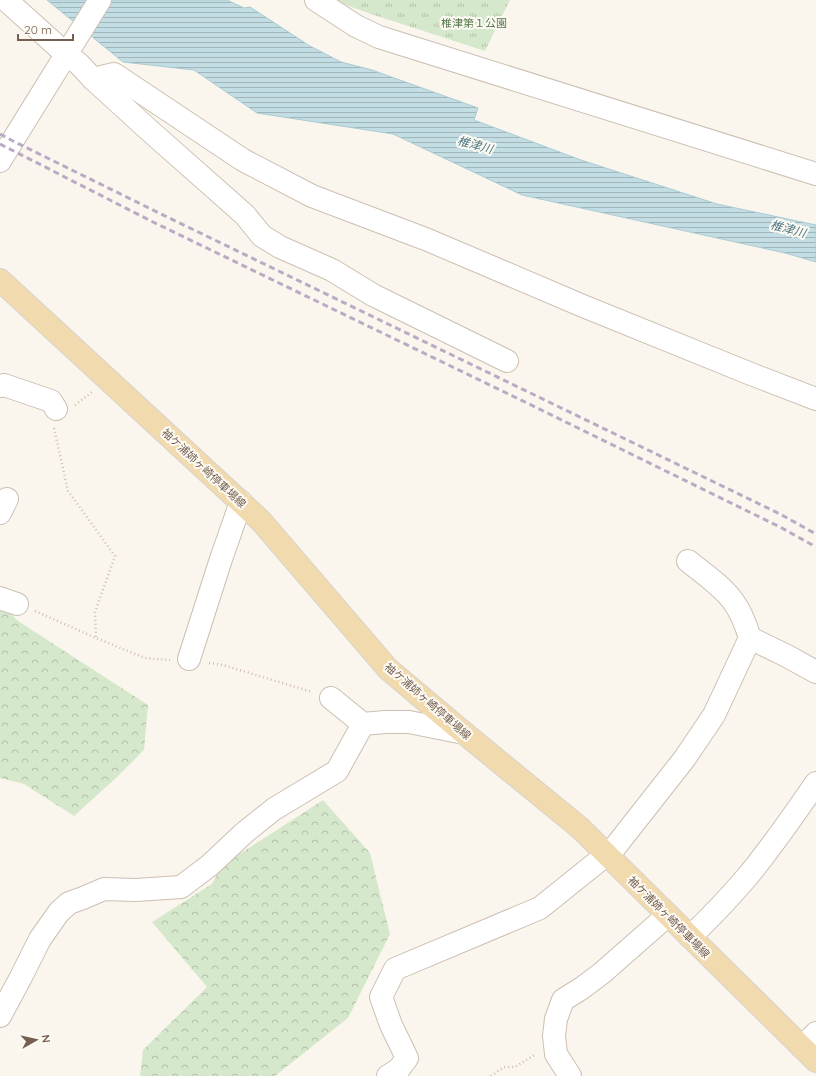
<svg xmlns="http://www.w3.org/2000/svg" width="816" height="1076" font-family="Quicksand,'Noto Sans JP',sans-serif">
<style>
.forest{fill:url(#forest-crowns)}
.park{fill:url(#park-tufts)}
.water{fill:url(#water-rules);stroke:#aaccd3}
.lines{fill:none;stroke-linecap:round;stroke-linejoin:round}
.minor-casing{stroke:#ccbfb3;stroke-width:24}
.major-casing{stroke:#d8d2ce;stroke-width:24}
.path{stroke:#d3bbaa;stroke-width:2.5;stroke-dasharray:1 3;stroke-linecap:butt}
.minor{stroke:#fff;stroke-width:22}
.major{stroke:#f1daad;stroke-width:22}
.rail{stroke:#baabc5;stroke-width:3;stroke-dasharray:6 4;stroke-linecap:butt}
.labels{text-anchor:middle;stroke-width:4;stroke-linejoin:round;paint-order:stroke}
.park-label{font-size:11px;fill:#56784b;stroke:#fdfaf3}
.street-label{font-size:11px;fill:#745f51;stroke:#fdfaf3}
.water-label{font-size:12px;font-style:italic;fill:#4d7985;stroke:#fdfaf3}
</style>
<defs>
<pattern id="forest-crowns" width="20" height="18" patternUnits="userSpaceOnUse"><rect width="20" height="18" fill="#d6e8cc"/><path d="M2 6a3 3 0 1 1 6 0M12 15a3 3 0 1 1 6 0" fill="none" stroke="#b2bfa8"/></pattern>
<pattern id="park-tufts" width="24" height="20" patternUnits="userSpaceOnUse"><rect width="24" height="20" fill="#d6e8cc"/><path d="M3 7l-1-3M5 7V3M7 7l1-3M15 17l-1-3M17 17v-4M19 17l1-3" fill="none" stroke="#b2bfa8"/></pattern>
<pattern id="water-rules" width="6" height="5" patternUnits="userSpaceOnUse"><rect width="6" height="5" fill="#c2dde3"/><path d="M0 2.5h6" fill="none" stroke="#a2b6ba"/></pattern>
</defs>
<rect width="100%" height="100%" fill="#fbf6ed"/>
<!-- forest -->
<g class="forest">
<path d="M 0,603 L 18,621 L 148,705 L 144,750 L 117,777 L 74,816 L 24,784 L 0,778 Z"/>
<path d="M 323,800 L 370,853 L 390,934 L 348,1018 L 275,1076 L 140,1076 L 143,1050 L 207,987 L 152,922 L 212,884 L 221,866 Z"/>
</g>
<!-- park -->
<path class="park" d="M 332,0 L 510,0 L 485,51 L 371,14 Z"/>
<!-- water -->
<path class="water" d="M 47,0 L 227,0 L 244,8 L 250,7 L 310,46 L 341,62 L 372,70 L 478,108 L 474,120 L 581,160 L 717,204 L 816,225 L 816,262 L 785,253 L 522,195 L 393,134 L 257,113 L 194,70 L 123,62 Z"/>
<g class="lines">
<!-- minor casing -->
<g class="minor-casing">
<g id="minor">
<path d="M 6,0 L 66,54 L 79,64 L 93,79 L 150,131 L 245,215 L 262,236 L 280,247 L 332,270 L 373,295 L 507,361"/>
<path d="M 316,0 L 356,26 L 379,37 L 816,174"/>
<path d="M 93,79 L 114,74 L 243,160 L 312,196 L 428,240 L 583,306 L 751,374 L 816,399"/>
<path d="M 0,161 L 100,0"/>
<path d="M 0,386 L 4,385 L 51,401 L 56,409"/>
<path d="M 0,513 L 7,499"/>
<path d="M 0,598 L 17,604"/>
<path d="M 750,638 L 787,656 L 816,672"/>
<path d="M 189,659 L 221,559 L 241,502"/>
<path d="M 331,698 L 363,724"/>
<path d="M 608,856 L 685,758 L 714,715 L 750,638 C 746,625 741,612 733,601 C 723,587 702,572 688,561"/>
<path d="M 690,937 C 710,918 729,898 747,877 C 772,847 794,815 816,783"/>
<path d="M 0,1016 L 20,979 L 40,939 L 59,912 L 69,903 L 83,898 L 104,889 L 136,890 L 181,887 L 210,865 L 244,833 L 274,809 L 337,771 L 363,724 L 385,722 L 409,722 L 464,733"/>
<path d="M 802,1047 L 816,1033"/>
<path d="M 388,1076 L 399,1069 L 407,1058 L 391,1025 L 381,997 L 395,969 L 540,908 L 606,855"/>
<path d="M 570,1076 L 556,1054 L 554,1036 L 556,1019 L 563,1000 L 582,988 L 602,973 L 668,915"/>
</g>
</g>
<!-- major casing -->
<g class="major-casing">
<path id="major" d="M 0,280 L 261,521 L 388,669 L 464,733 L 580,828 L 816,1061"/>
</g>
<!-- path -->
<g class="path">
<path d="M 75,405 L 92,392"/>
<path d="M 54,428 L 68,491 L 115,556 L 95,612 L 96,638"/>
<path d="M 35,611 L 96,638 L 145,658 L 170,660"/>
<path d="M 209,663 L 223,665 L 312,692"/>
<path d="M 491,1076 L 504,1067 L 515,1067 L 536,1054"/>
</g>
<!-- minor -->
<use href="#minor" class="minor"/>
<!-- major -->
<use href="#major" class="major"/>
<!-- rail -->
<g class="rail">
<path d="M 0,134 L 13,141 L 159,213 L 780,514 L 816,534"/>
<path d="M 0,144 L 153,222 L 527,403 L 780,527 L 816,547"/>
</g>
</g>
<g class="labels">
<!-- park labels -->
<g class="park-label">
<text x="474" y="27">椎津第１公園</text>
</g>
<!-- street labels -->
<g class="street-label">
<text transform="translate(204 468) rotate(43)" y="4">袖ケ浦姉ヶ崎停車場線</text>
<text transform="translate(428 701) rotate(41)" y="4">袖ケ浦姉ヶ崎停車場線</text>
<text transform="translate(669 917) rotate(45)" y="4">袖ケ浦姉ヶ崎停車場線</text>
</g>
<!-- water labels -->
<g class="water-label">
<text transform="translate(475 145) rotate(15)" y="4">椎津川</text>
<text transform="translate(788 229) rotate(15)" y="4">椎津川</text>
</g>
</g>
<!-- north arrow -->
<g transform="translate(36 1040) rotate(82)" stroke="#fdfaf3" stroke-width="3" paint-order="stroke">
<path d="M0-3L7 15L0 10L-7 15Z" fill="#745f51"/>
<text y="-6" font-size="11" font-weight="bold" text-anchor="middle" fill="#745f51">N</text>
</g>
<!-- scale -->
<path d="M18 34v6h55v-6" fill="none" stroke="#745f51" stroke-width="2"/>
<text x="24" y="34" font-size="12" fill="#745f51" stroke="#fdfaf3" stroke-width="3" paint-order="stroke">20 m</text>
</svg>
